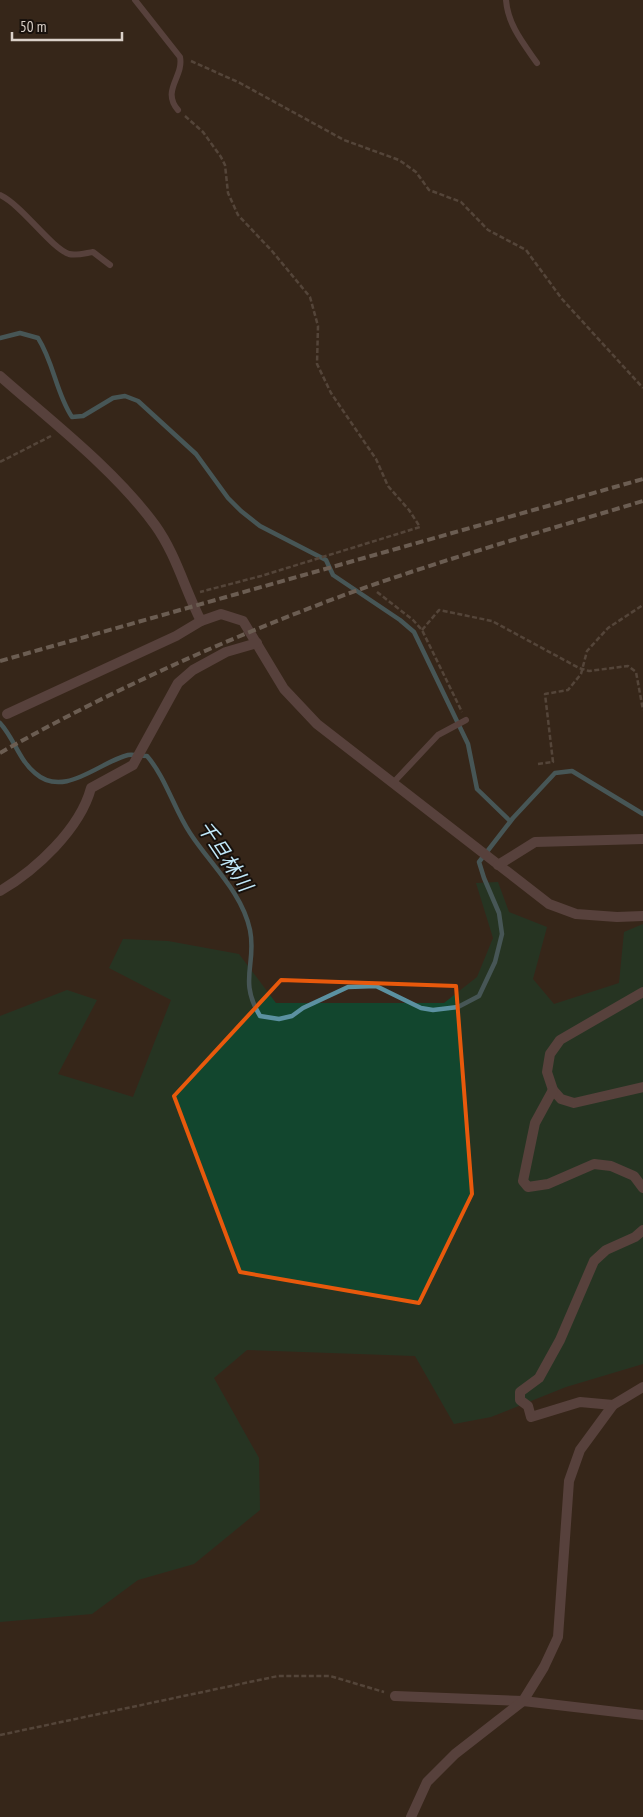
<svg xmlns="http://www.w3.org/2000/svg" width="643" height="1817" font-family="'PT Sans Narrow','Noto Sans JP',sans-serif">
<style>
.green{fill:#12462e}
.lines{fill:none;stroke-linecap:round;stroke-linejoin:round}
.stream{stroke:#5b91a1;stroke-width:4.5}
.path{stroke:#786a60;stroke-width:2.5;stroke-dasharray:5 2.5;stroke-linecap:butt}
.lane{stroke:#7f6266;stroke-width:6}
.street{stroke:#7f6266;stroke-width:10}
.rail{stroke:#aca097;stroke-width:4;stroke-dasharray:8 4;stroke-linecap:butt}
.marked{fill:none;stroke:#e8590c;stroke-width:4;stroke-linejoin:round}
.labels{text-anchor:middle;stroke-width:4;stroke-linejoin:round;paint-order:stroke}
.water-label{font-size:20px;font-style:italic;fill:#c1e8f9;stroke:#18110c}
</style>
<rect width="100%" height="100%" fill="#36261a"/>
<!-- green -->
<path class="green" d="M 498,882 L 509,912 L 547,927 L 533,979 L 554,1004 L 619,983 L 624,932 L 643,924 L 643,1364 L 566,1387 L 491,1417 L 454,1424 L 415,1356 L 247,1350 L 214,1378 L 259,1458 L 260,1510 L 194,1564 L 138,1580 L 92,1614 L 0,1622 L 0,1016 L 67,990 L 97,1000 L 58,1074 L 133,1097 L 171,1000 L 109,968 L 123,939 L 168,941 L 239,954 L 276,1003 L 444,1003 L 477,977 L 493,938 L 476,883 Z"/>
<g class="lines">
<!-- stream -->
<g class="stream">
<path d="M 0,338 L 20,333 L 38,338 C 54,363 56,393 72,417 L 83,416 L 113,398 L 125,396 L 138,401 L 196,454 L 228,498 L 241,511 L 260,526 L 326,560 L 333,575 L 400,620 L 414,632 L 468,744 L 477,789 L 510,821"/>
<path d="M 0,723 C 14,738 19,760 35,773 C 64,799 99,762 128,755 C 133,754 141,756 147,756 C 166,778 174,809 190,833 C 210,864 242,892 250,930 C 257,964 238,980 260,1016 L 279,1019 L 292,1016 L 303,1008 L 348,987 L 376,986 L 421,1008 L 433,1010 L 458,1007 L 479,996 L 495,962 L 502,934 L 499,913 L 484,878 L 479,862 L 513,818 L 555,773 L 572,771 L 643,814"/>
</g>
<!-- path -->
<g class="path">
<path d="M 191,61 L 240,83 L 344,140 L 399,160 L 416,172 L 429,190 L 461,202 L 488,230 L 526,250 L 562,299 L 643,388"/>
<path d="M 185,116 L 203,132 L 221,157 L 225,165 L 228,193 L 238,215 L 272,251 L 310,297 L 318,326 L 317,364 L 331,393 L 376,459 L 388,486 L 409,510 L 420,527 L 261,576 L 200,592"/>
<path d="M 0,462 L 51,436"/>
<path d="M 377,592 L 413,620 L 422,630 L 462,712"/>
<path d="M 422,630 L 439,610 L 492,621 L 579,668 L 589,671 L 628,666 L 636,672 L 643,710"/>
<path d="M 538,764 L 553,762 L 545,694 L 568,690 L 581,674 L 587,651 L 608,628 L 643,605"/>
<path d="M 0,1735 L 278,1676 L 330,1676 L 384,1692"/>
</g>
<!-- lane -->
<g class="lane">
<path d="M 135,0 L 180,57 C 184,77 161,90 178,110"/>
<path d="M 506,0 C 508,25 523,43 537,63"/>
<path d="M 0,195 C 23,206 50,247 69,254 C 76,256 86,253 93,252 L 110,265"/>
<path d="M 393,783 L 438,735 L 466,720"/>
</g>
<!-- street -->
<g class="street">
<path d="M 0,376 C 51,421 115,470 155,525 C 176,554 185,590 201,621 L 221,614 L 243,621 L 284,689 L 317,724 L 549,904 L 576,914 L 617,917 L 643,916"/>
<path d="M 7,714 L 176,636 L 201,621"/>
<path d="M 498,865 L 535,842 L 643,839"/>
<path d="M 0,891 C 36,870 80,829 91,788 L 133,765 L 178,683 L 193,670 L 226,652 L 257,643"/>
<path d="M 643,992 L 560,1040 L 550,1054 L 547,1072 L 553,1090 L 561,1099 L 574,1103 L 643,1087"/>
<path d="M 553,1090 L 535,1123 L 523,1181 L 528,1187 L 548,1184 L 594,1164 L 611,1166 L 634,1176 L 643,1188"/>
<path d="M 613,1405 L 580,1402 L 531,1417 L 528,1406 L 520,1400 L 520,1392 L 539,1378 L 560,1340 L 594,1261 L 606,1250 L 635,1237 L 643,1230"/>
<path d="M 395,1696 L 523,1701 L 643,1715"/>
<path d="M 411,1817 L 427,1782 L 455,1754 L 523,1701 L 544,1667 L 558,1637 L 569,1481 L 580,1450 L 613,1405 L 643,1387"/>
</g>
<!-- rail -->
<g class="rail">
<path d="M 0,661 L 643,479"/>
<path d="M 0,753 C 111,690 228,638 347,594 C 444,559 544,531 643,501"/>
</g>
</g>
<!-- marked area -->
<path d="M0 0H643V1817H0ZM 281,980 L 456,986 L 472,1194 L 419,1303 L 240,1272 L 174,1096 Z" fill="#36261a" fill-opacity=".55" fill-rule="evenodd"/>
<path class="marked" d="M 281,980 L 456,986 L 472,1194 L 419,1303 L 240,1272 L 174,1096 Z"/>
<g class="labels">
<!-- water labels -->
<g class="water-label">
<text transform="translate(225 856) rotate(56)" y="7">千旦林川</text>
</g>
</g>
<!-- scale -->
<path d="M12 32v8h110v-8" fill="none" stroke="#dbd1c9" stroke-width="2.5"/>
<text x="20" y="32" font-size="15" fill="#dbd1c9" stroke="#18110c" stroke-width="4" paint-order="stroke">50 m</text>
</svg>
